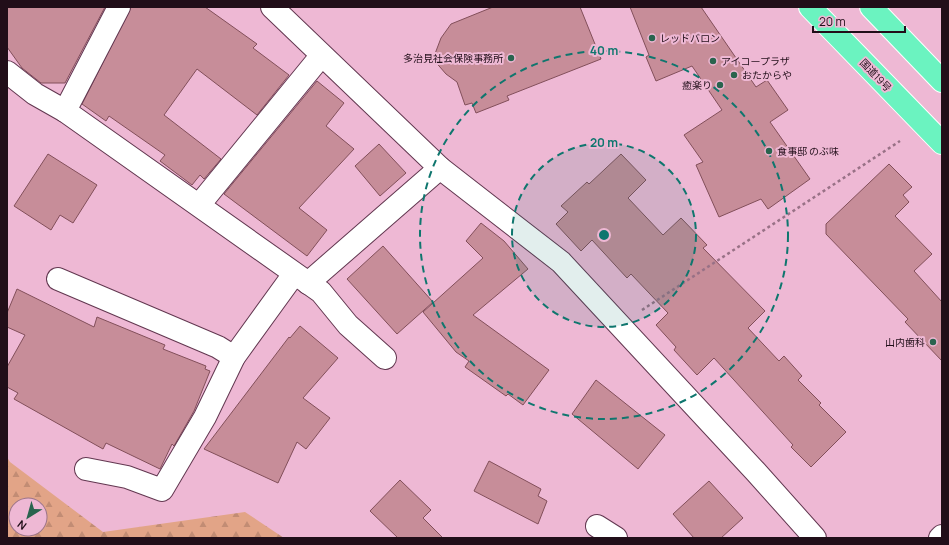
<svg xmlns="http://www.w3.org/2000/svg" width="949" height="545" font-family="Manrope,'Noto Sans JP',sans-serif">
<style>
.forest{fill:url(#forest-firs);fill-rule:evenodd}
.building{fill:#c78d99;stroke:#824f5a}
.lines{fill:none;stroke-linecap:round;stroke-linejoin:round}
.minor-casing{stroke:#623750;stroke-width:24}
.highway-casing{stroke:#fff;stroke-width:24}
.path{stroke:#987186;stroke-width:2.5;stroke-dasharray:3 3;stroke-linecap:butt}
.minor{stroke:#fff;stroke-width:22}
.highway{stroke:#6bf3c0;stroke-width:22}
.ring{fill:none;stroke:#0f766e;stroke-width:2;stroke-dasharray:7 5}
.poi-dot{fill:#29644e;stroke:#eeb8d4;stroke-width:1.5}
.labels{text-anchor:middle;stroke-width:4;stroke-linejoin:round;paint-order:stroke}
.poi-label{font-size:10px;fill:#210e19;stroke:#eeb8d4;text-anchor:start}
.street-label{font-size:10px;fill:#210e19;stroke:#eeb8d4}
.centre{fill:#0f766e;stroke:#eeb8d4;stroke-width:2}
.ring-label{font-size:12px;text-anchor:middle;font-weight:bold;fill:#0f766e;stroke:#eeb8d4;stroke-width:4;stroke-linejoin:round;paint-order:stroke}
</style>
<defs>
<pattern id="forest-firs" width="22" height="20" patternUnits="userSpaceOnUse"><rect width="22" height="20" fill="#e2a487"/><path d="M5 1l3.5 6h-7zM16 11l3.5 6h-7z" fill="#c28c74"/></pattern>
</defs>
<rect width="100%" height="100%" fill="#eeb8d4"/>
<!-- forest -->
<path class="forest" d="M 7,457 L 10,462 L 103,532 L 245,512 L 284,538 L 7,538 ZM 16,505 L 40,505 L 40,529 L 16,529 Z"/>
<!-- building -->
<g class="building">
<path d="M 7,7 L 105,7 L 65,83 L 41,83 L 22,68 L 7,47 Z"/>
<path d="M 131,7 L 205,7 L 257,44 L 253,48 L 289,75 L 257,115 L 197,69 L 164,115 L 221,159 L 204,179 L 200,175 L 192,185 L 160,161 L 165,155 L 109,116 L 106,121 L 82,104 Z"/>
<path d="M 493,7 L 580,7 L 601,59 L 507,96 L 509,100 L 476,113 L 472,103 L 465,105 L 457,82 L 446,74 L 433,59 L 441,38 L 451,24 Z"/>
<path d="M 630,7 L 701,7 L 756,87 L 767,80 L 788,110 L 770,122 L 810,179 L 768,209 L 761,199 L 719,217 L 696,165 L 703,162 L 684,135 L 722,110 L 692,66 L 656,81 L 646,57 L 649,55 Z"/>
<path d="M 317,81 L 344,103 L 326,126 L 354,149 L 299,208 L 327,230 L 307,256 L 224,194 Z"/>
<path d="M 379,144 L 406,173 L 380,196 L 355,166 Z"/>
<path d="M 48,154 L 97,185 L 73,223 L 60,215 L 51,230 L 14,206 Z"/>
<path d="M 621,154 L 646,180 L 628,198 L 663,235 L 681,218 L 707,245 L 703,248 L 765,311 L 748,328 L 779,361 L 784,356 L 802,376 L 798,380 L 821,403 L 819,405 L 846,432 L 811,467 L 791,447 L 793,445 L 714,358 L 697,375 L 674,350 L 676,347 L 656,325 L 668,313 L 631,274 L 627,278 L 592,240 L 581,251 L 556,224 L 568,212 L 561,206 L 587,182 L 589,184 Z"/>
<path d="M 889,164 L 912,187 L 903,195 L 909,202 L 895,216 L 932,254 L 914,271 L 942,302 L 942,361 L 905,322 L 908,319 L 826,234 L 826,224 Z"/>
<path d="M 481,223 L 504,241 L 528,269 L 473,315 L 549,370 L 523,405 L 508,394 L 506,396 L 465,367 L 469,361 L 456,352 L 423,312 L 483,258 L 466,241 Z"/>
<path d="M 383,246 L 433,302 L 397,334 L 347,279 Z"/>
<path d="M 17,289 L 94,327 L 97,317 L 165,345 L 163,349 L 206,366 L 205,369 L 210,371 L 194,411 L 174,446 L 172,444 L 160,469 L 106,443 L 103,449 L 14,399 L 18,393 L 7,387 L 7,367 L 25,335 L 7,327 L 7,313 Z"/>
<path d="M 300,326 L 338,358 L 303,398 L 330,418 L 306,449 L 297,442 L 278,483 L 204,449 L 289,337 L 290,338 Z"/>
<path d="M 596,380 L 665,435 L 638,469 L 572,414 Z"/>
<path d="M 489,461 L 541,489 L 538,496 L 547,501 L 538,524 L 474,491 Z"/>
<path d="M 400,480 L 431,510 L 423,518 L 443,538 L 398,538 L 370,511 Z"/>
<path d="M 709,481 L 743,518 L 721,538 L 694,538 L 673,514 Z"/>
</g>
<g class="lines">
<!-- minor casing -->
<g class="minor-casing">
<g id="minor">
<path d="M 119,7 L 65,111 L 321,292 L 348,325 L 385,358"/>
<path d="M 272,7 L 440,168 L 561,262 L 756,472 L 815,538"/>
<path d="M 7,72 L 35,94 L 65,111"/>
<path d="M 199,205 L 321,56"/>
<path d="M 58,279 L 218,347 L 234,357"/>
<path d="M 308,283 L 440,168"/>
<path d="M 86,469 L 127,477 L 162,490 L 205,417 L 234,357 L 294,274"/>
<path d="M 597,526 L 616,538"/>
<path d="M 940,538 L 942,536"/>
</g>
</g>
<!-- highway casing -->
<g class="highway-casing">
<g id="highway">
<path d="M 810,7 L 942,143"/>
<path d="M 871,7 L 942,81"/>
</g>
</g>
<!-- path -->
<path class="path" d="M 642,310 L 900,141"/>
<!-- minor -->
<use href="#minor" class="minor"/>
<!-- highway -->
<use href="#highway" class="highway"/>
</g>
<!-- distance rings -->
<circle cx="604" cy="235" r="92" fill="#0f766e" fill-opacity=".12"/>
<g class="ring">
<circle cx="604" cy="235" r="92"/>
<circle cx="604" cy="235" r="184"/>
</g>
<!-- markers -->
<g class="poi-dot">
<circle cx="652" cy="38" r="4"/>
<circle cx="511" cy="58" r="4"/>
<circle cx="713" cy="61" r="4"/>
<circle cx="734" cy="75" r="4"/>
<circle cx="720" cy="85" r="4"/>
<circle cx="769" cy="151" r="4"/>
<circle cx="933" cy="342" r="4"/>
</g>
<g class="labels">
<!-- poi labels -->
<g class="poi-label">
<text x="660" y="42">レッドバロン</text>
<text x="503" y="62" text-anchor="end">多治見社会保険事務所</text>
<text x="721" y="65">アイコープラザ</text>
<text x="742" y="79">おたからや</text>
<text x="712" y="89" text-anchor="end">癒楽り</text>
<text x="777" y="155">食事邸 のぶ味</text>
<text x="925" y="346" text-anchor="end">山内歯科</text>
</g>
<!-- street labels -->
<g class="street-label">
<text transform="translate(876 75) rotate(46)" y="4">国道19号</text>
</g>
</g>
<circle cx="604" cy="235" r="6" class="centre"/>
<g class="ring-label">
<text x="604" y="55">40 m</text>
<text x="604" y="147">20 m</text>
</g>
<!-- border -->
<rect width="949" height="545" fill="none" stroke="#210e19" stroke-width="16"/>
<!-- north arrow -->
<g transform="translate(28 517) rotate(217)"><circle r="19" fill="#eeb8d4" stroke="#9c7489"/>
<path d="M0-3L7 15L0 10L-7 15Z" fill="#29644e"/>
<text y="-6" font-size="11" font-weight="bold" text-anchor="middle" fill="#210e19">N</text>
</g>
<!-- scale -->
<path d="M813 26v6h92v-6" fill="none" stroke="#210e19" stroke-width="2"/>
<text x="819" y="26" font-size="12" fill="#210e19" stroke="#eeb8d4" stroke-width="3" paint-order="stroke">20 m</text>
</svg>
